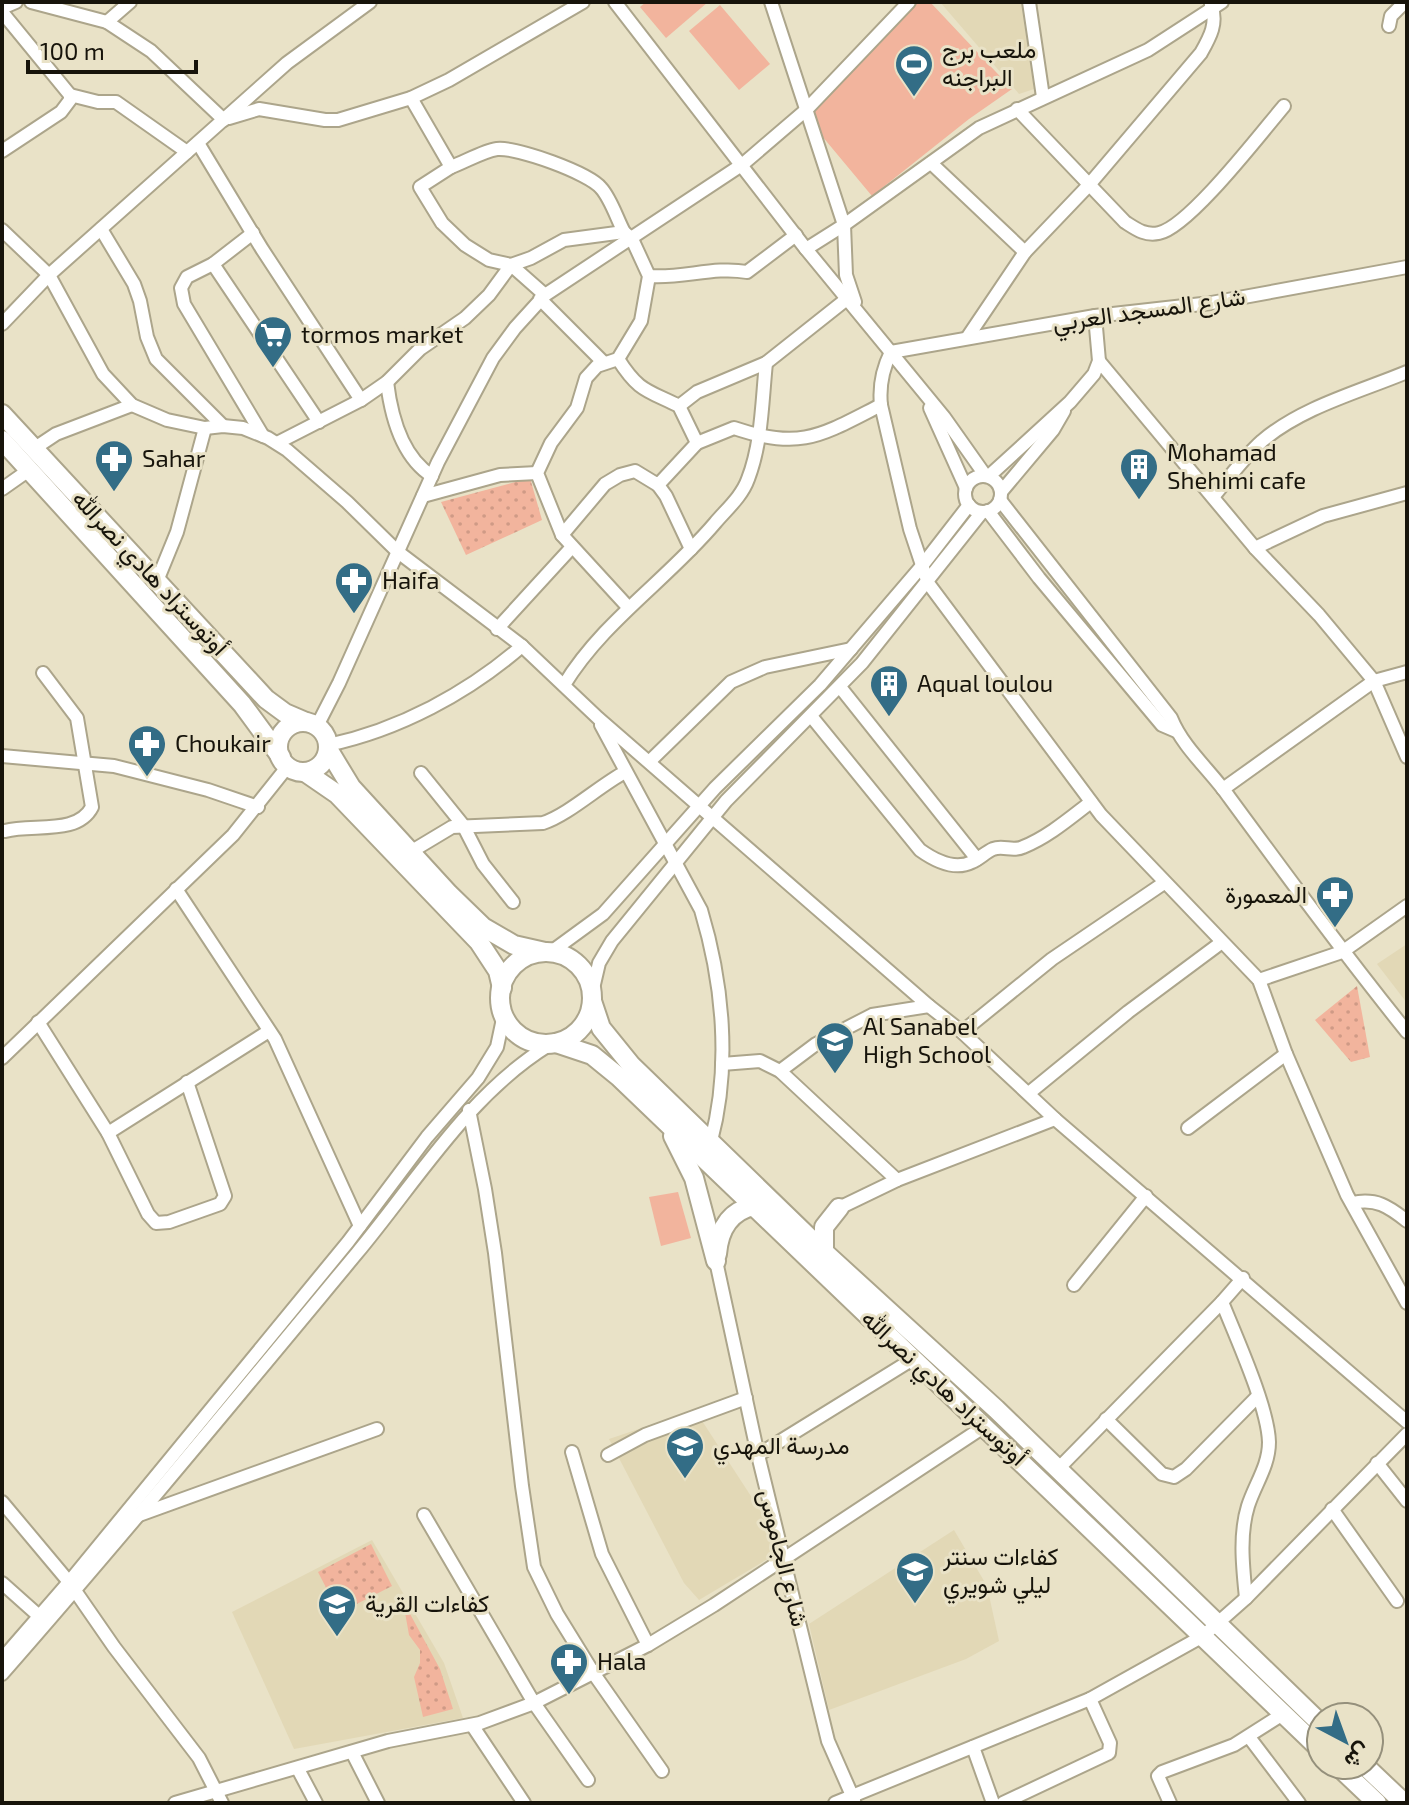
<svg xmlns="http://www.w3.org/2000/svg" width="1409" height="1805" font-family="'Exo 2',Vazirmatn,sans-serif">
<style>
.built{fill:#e2d8b6}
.park{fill:url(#park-dots)}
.pitch{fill:#f2b49d}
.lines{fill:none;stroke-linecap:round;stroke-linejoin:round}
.minor-casing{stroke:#aca58b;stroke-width:16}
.highway-casing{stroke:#aca58b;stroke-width:22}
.minor{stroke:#fff;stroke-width:12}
.highway{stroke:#fff;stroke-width:18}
.labels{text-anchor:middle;stroke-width:6;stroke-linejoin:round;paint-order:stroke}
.poi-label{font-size:24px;fill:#17140b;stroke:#e9e2c7;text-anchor:start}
.street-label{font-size:24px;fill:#17140b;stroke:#e9e2c7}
</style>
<defs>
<pattern id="park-dots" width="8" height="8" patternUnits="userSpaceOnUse" patternTransform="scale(2)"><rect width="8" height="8" fill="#f2b49d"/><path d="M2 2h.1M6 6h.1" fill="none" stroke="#cf9a86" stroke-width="1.8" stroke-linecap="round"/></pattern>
</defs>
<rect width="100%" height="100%" fill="#e9e2c7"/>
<!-- built -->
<g class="built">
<path d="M 940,2 L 1021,2 L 1034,89 L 1019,94 Z"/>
<path d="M 1407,944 L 1407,1003 L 1377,964 Z"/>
<path d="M 695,1410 L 769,1524 L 776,1539 L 776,1554 L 699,1600 L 684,1583 L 609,1439 Z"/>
<path d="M 954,1530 L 987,1586 L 999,1641 L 966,1659 L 829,1710 L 809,1624 Z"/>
<path d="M 372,1540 L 444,1663 L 463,1718 L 294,1749 L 232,1612 Z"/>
</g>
<!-- park -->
<g class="park">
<path d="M 530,478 L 542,520 L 466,555 L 441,502 Z"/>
<path d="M 1357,986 L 1370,1057 L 1351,1062 L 1315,1020 Z"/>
<path d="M 371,1544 L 392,1586 L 339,1613 L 318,1572 Z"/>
<path d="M 403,1601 L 440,1669 L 453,1709 L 423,1717 L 414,1677 L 420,1663 L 420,1650 L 409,1635 Z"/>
</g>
<!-- pitch -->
<g class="pitch">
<path d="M 646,2 L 708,2 L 666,38 L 640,7 Z"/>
<path d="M 913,2 L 930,2 L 1012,89 L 969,119 L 872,196 L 807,118 Z"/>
<path d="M 720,5 L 770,64 L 739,90 L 689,31 Z"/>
<path d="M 678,1192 L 691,1238 L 661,1246 L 649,1197 Z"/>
</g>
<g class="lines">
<!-- minor casing -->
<g class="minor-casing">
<g id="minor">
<path d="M 31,2 L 107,22 L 151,51 L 224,120"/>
<path d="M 615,2 L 806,249 L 944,417 L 985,475"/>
<path d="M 771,2 L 844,225 L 846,275 L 855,302"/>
<path d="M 1029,2 L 1043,97"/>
<path d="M 2,8 L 16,2"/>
<path d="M 2,12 L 70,95 L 70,100 L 61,112 L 2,151"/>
<path d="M 107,22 L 130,2"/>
<path d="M 1389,26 L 1391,16 L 1405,2"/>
<path d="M 70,95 L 98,102 L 116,102 L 187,152"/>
<path d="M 411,98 L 451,167 L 420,187 L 442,223 L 465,245 L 489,260 L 511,265 L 545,295"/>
<path d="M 1017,109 L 1125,222 C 1136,229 1145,236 1159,233 C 1189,227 1261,133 1284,106"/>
<path d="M 229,118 L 259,109 L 325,120 L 338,120 L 411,98 L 449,80 L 583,2"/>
<path d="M 198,143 L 262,249 L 361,400"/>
<path d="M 931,163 L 1025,252"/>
<path d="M 451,167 C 465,162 483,151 497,149 C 517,147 589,173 601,188 C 611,199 617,219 624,232"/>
<path d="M 101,229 L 134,284 L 140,301 L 147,337 L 156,359 L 223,426"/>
<path d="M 2,230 L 49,275 L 103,374 L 132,405 L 167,420 L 205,428 L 223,426 L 243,428 L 268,438 L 287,450 L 347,502 L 398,552 L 522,646 L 598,718 L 929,1006 L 962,1032 L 1055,1119 L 1407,1422"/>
<path d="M 253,233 L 213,264 L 187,277 L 181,288 L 184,304 L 263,436"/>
<path d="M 806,249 L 844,225 L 979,128 L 1148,50 L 1222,2"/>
<path d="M 213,264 L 319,422"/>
<path d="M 1407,267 L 1211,303 L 1095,316 L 891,352 C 882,370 879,386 881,405 L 910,529 L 928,583 L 1101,815 L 1259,980 L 1286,1054 L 1347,1195 L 1407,1303"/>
<path d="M 649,276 C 682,279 714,266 747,272 L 796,235"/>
<path d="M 540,299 L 604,363"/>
<path d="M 2,324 L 49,275 L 287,63 L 370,2"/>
<path d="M 967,338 L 1025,252 L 1088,186 L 1201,53 C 1210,37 1218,23 1211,5"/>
<path d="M 1099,361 L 1255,548 L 1319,615 L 1374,681 L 1407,757"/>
<path d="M 387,382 C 391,415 402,457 432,476"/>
<path d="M 679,406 L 697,392 L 766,363 L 848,298"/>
<path d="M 930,408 L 966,488"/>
<path d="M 277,443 L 361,400 L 387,382 L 420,349 L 465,318 L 489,295 L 511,265 L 531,258 L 564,240 L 624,232 L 632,239 L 649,276 L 641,321 L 618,359 L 597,366 L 586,378 L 577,408 L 551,443 L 537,473 L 562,535 L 628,607"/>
<path d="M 697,443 L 734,428 C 801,451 822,435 881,405"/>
<path d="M 35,448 L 56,434 L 132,405"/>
<circle cx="983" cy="494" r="18"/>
<path d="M 989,476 L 1070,402 L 1094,374 L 1099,361 L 1095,316"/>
<path d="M 658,485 L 666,496 L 691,549"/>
<path d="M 2,489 L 29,470"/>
<path d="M 1001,492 L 1053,430 L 1064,411"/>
<path d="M 423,496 L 500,475 L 537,473"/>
<path d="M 1213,497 C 1229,478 1244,457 1262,441 C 1302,407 1359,392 1407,372"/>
<path d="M 1000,500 L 1171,718 C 1183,748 1211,771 1229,797 C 1287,876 1345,955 1407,1032"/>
<path d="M 988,511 L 1039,578 L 1162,725 L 1176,731"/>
<path d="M 562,535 L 605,484 L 620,475 L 635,471 L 658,485 L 697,443 L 679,406 C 647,390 639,392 618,359"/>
<path d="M 1255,548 L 1323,516 L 1407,493"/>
<path d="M 157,581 L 177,532 L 205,428"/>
<path d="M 497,629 L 572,547"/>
<path d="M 564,685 C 603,621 667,580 715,523 C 727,509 742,496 748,479 C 762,443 762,401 766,363"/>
<path d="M 840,687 L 977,859"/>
<path d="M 811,716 L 920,850 C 934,860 954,871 972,862 C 979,859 986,852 993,849 C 1003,845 1013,852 1023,847 C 1048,837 1070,818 1091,802"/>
<path d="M 601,725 L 701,910 C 723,983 731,1066 711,1141"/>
<path d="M 317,726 L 339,683 L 438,462 L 493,358 L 515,328 L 545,295 L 743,164 L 806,110 L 909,2"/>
<path d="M 328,745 C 399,730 468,693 522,646"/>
<path d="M 2,756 L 114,766 L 208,790 L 258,807"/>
<path d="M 650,761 L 731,682 L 765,667 L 851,649"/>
<path d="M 421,773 L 463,825 L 483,864 L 513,902"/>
<path d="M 1223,789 L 1374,681 L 1407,672"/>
<path d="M 5,831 C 32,823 77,836 92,807 L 77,718 L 43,673"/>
<path d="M 412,851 L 452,827 L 543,823 C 568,815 599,786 625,772"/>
<path d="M 176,889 L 275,1039 L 360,1226"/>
<path d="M 551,952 L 603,914 L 715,788 L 820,685 L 921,567 L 969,505"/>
<path d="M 1259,980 L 1342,952 L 1407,906"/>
<path d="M 592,993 L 599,963 L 612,941 L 726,801 L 862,663 L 982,512"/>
<path d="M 38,1022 L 108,1133 L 148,1214 L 156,1223 L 169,1222 L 220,1204 L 225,1196 L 187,1082"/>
<path d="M 962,1032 L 1052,959 L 1164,883"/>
<path d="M 2,1058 L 233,835 L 288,766"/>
<path d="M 722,1064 L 760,1061 L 780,1071 L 897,1180"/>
<path d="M 780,1071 L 816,1044 L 872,1015 L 929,1006"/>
<path d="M 1029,1093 L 1128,1012 L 1222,942"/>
<path d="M 469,1110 L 485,1189 L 495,1253 L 522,1486 L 534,1567 L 557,1614 L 594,1674 L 662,1771"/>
<path d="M 1188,1128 L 1286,1054"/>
<path d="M 108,1133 L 269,1031"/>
<path d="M 1352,1203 C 1376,1198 1388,1206 1407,1221"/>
<path d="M 839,1208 L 897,1180 L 1055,1119"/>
<path d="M 716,1261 L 758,1455 L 828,1741 L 854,1800"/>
<path d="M 1243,1278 L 1222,1302 C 1236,1337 1268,1407 1269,1442 C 1269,1466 1255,1484 1248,1506 C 1239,1535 1243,1568 1246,1598"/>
<path d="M 1074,1285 L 1146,1196"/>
<path d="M 1106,1419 L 1162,1474 L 1174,1477 L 1186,1469 L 1257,1397"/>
<path d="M 572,1452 L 602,1554 L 648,1645"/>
<path d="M 608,1455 L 645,1435 L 746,1398"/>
<path d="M 758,1455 L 913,1359"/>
<path d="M 1377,1463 L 1407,1501"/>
<path d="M 1058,1469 L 1222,1302"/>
<path d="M 2,1502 L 69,1582 L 114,1647 L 199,1758 L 222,1803"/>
<path d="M 1332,1509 L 1397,1601"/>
<path d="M 139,1515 L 377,1429"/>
<path d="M 424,1515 L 534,1703 L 588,1780"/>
<path d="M 2,1583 L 39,1616"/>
<path d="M 2,1659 L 69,1582 L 348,1242 L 427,1137 L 478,1078 L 497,1047 L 504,1014"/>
<path d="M 2,1674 C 123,1536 240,1394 357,1253 C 417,1181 468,1095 549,1045"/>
<path d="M 472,1725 L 524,1803"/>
<path d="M 1249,1737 L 1299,1803"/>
<path d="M 973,1747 L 993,1803"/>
<path d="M 352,1752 L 378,1803"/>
<path d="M 298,1769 L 316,1803"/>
<path d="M 175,1803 L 388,1741 L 480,1723 L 534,1703 L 648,1645 L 714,1605 L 985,1426"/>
<path d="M 835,1803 L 1090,1699 L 1203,1636 L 1246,1598 L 1407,1434"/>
<path d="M 1003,1803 L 1109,1753 L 1110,1743 L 1090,1699"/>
<path d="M 1170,1803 L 1158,1776 L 1162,1772 L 1234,1745 L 1283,1714"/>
</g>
</g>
<!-- highway casing -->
<g class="highway-casing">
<g id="highway">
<path d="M 2,414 L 266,699 L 285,713 L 306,722"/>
<path d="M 2,440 L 242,704 L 281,757"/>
<circle cx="303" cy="747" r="25"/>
<path d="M 328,749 L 351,787 L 449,894 L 483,927 L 514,945 L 545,952"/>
<path d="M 305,772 L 337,794 L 479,942 L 498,971 L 502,988"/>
<circle cx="546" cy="998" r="46"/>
<path d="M 592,1001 L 601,1028 L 631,1065 L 824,1252 L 996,1409 L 1321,1724"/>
<path d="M 556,1043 L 592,1055 L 619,1077 L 1321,1750"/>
<path d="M 673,1136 L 694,1178 L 716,1261"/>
<path d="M 824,1252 L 824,1227 L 839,1208"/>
<path d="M 717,1254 C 719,1230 729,1211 754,1206"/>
<path d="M 1337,1765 L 1377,1803"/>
<path d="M 1364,1765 L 1404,1803"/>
</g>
</g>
<!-- minor -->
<use href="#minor" class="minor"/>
<!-- highway -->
<use href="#highway" class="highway"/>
</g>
<!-- icons -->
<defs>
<g id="stadium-pin" transform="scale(2)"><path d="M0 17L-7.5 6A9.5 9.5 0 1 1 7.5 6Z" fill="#336d86" stroke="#e9e2c7"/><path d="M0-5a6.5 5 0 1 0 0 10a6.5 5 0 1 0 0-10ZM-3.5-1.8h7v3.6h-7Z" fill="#fff"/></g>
<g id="supermarket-pin" transform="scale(2)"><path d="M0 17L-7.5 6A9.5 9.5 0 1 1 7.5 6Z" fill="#336d86" stroke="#e9e2c7"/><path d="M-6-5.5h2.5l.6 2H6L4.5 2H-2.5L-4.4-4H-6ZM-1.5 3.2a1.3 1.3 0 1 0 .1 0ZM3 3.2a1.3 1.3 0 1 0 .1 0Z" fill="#fff"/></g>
<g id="pharmacy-pin" transform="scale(2)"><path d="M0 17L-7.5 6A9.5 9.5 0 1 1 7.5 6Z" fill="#336d86" stroke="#e9e2c7"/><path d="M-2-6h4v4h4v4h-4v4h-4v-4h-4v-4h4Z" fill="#fff"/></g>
<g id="building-pin" transform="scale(2)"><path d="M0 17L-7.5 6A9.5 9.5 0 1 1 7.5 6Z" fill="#336d86" stroke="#e9e2c7"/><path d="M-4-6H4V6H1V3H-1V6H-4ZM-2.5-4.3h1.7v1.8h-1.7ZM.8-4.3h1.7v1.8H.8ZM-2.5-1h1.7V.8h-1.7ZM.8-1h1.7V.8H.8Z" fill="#fff"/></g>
<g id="school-pin" transform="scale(2)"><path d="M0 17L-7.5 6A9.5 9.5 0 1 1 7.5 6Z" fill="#336d86" stroke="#e9e2c7"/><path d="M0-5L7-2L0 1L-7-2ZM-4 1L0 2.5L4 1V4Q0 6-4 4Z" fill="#fff"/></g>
</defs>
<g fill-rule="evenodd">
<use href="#stadium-pin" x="914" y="64"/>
<use href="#supermarket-pin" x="273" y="335"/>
<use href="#pharmacy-pin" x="114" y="459"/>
<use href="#building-pin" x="1139" y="467"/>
<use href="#pharmacy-pin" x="354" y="581"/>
<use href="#building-pin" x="889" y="684"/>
<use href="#pharmacy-pin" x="147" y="744"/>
<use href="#pharmacy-pin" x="1335" y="895"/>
<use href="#school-pin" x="835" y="1041"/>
<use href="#school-pin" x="685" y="1446"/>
<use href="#school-pin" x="915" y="1571"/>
<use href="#school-pin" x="337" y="1604"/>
<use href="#pharmacy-pin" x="569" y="1662"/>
</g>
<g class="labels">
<!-- poi labels -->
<g class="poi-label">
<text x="942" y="58">ملعب برج<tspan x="942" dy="28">البراجنه</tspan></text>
<text x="301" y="343">tormos market</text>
<text x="1167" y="461">Mohamad<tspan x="1167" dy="28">Shehimi cafe</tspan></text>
<text x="142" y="467">Sahar</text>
<text x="382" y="589">Haifa</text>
<text x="917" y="692">Aqual loulou</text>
<text x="175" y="752">Choukair</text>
<text x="1307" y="903" text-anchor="end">المعمورة</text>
<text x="863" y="1035">Al Sanabel<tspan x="863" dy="28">High School</tspan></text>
<text x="713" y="1454">مدرسة المهدي</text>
<text x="943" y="1565">كفاءات سنتر<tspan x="943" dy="28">ليلي شويري</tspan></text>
<text x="365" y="1612">كفاءات القرية</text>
<text x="597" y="1670">Hala</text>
</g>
<!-- street labels -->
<g class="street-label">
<text transform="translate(1149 310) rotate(-8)" y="8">شارع المسجد العربي</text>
<text transform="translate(150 573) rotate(47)" y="8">أوتوستراد هادي نصرالله</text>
<text transform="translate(944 1388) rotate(43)" y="8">أوتوستراد هادي نصرالله</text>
<text transform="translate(783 1558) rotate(76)" y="8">شارع الجاموس</text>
</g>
</g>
<!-- border -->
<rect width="1409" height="1805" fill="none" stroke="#17140b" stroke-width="8"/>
<!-- north arrow -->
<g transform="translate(1345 1741) rotate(139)"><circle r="38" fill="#e9e2c7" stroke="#95907c" stroke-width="2"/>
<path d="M0-6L14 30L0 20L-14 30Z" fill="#336d86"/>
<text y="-12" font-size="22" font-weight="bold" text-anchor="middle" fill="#17140b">ش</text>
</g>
<!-- scale -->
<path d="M28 60v12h168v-12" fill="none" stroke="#17140b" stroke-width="4"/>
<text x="40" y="60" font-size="24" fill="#17140b" stroke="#e9e2c7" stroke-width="6" paint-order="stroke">100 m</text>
</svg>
